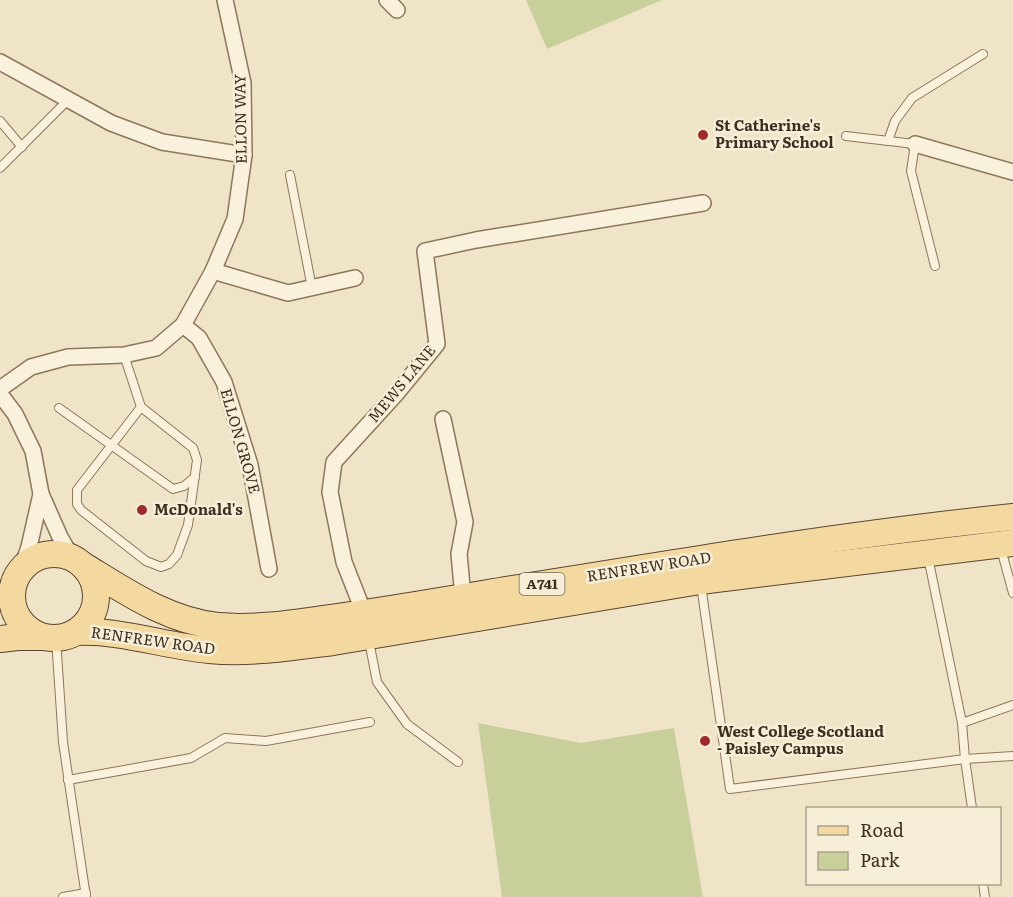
<svg xmlns="http://www.w3.org/2000/svg" width="1013" height="897" font-family="Literata,serif">
<style>
.green{fill:#c9cf9b}
.lines{fill:none;stroke-linecap:round;stroke-linejoin:round}
.lane-casing{stroke:#8d765c;stroke-width:10}
.street-casing{stroke:#8d765c;stroke-width:18}
.primary-casing{stroke:#5b4430;stroke-width:28}
.lane{stroke:#faf1dc;stroke-width:8}
.street{stroke:#faf1dc;stroke-width:15}
.primary{stroke:#f3d9a0;stroke-width:26}
.poi-dot{fill:#9e2a2b;stroke:#f7eed8;stroke-width:2}
.labels{text-anchor:middle;stroke-width:5;stroke-linejoin:round;paint-order:stroke}
.shield{fill:#f7eed8;stroke:#756857;stroke-width:1.5}
.shield-label{font-size:14px;font-weight:bold;fill:#3d2e20}
.street-label{font-size:15px;fill:#3d2e20;stroke:#f7eed8}
.poi-label{font-size:15px;font-weight:bold;fill:#3d2e20;stroke:#f7eed8;text-anchor:start}
</style>
<rect width="100%" height="100%" fill="#f0e4c8"/>
<!-- green -->
<g class="green">
<path d="M 526,0 L 662,0 L 547,49 Z"/>
<path d="M 478,723 L 581,743 L 674,728 L 703,897 L 502,897 Z"/>
</g>
<g class="lines">
<!-- lane casing -->
<g class="lane-casing">
<g id="lane">
<path d="M 0,121 L 22,147"/>
<path d="M 846,136 L 915,144 L 911,171 L 935,266"/>
<path d="M 888,141 L 895,121 L 912,98 L 983,54"/>
<path d="M 0,168 L 69,99"/>
<path d="M 290,175 L 312,288"/>
<path d="M 124,355 L 141,407 L 193,448 L 197,460 L 188,525 L 177,555 L 169,564 L 161,567 L 146,561 L 81,510 L 77,504 L 77,490 L 141,407"/>
<path d="M 59,408 L 173,489 L 184,486 L 195,477"/>
<path d="M 1001,549 L 1013,593"/>
<path d="M 701,585 L 730,789 L 965,759 L 962,723 L 928,557"/>
<path d="M 56,639 L 63,742 L 86,897"/>
<path d="M 369,641 L 377,682 L 407,724 L 458,762"/>
<path d="M 962,723 L 1013,705"/>
<path d="M 68,780 L 191,758 L 225,738 L 266,741 L 370,722"/>
<path d="M 972,808 L 965,759 L 1013,756"/>
<path d="M 983,884 L 985,897"/>
<path d="M 63,897 L 86,893"/>
</g>
</g>
<!-- street casing -->
<g class="street-casing">
<g id="street">
<path d="M 387,0 L 397,10"/>
<path d="M 0,62 L 111,123 L 162,142 L 244,155"/>
<path d="M 915,144 L 1013,172"/>
<path d="M 213,271 L 288,293 L 355,278"/>
<path d="M 183,325 L 199,338 L 224,382 L 250,465 L 269,569"/>
<path d="M 0,389 L 31,367 L 68,357 L 124,355 L 156,348 L 183,325 L 213,271 L 235,219 L 244,155 L 243,83 L 225,0"/>
<path d="M 0,394 L 15,414 L 33,451 L 41,494 L 60,537 L 72,558"/>
<path d="M 443,419 L 465,522 L 459,554 L 463,597"/>
<path d="M 21,570 L 29,547 L 41,494"/>
<path d="M 366,618 L 344,562 L 330,492 L 334,462 L 396,394 L 437,344 L 425,251 L 476,240 L 703,203"/>
</g>
</g>
<!-- primary casing -->
<g class="primary-casing">
<g id="primary">
<circle cx="54" cy="596" r="42"/>
<path d="M 84,566 C 125,591 168,621 218,626 C 253,629 288,624 322,619 C 378,612 433,602 488,593 C 662,565 837,535 1013,517"/>
<path d="M 77,632 C 122,630 165,646 209,650 C 251,654 292,647 333,642 L 700,581 L 1013,543"/>
<path d="M 0,639 L 18,637 L 42,637"/>
</g>
</g>
<!-- lane -->
<use href="#lane" class="lane"/>
<!-- street -->
<use href="#street" class="street"/>
<!-- primary -->
<use href="#primary" class="primary"/>
</g>
<!-- markers -->
<g class="poi-dot">
<circle cx="703" cy="135" r="6"/>
<circle cx="142" cy="510" r="6"/>
<circle cx="705" cy="741" r="6"/>
</g>
<g class="labels">
<!-- shield labels -->
<rect class="shield" x="519.5" y="573" width="45" height="22" rx="4.5"/>
<g class="shield-label">
<text x="542" y="589">A741</text>
</g>
<!-- street labels -->
<g class="street-label">
<text transform="translate(241 119) rotate(-91)" y="5">ELLON WAY</text>
<text transform="translate(402 384) rotate(-50)" y="5">MEWS LANE</text>
<text transform="translate(240 441) rotate(74)" y="5">ELLON GROVE</text>
<text transform="translate(649 567) rotate(-9)" y="5">RENFREW ROAD</text>
<text transform="translate(153 641) rotate(8)" y="5">RENFREW ROAD</text>
</g>
<!-- poi labels -->
<g class="poi-label">
<text x="715" y="131">St Catherine's<tspan x="715" dy="17">Primary School</tspan></text>
<text x="154" y="515">McDonald's</text>
<text x="717" y="737">West College Scotland<tspan x="717" dy="17">- Paisley Campus</tspan></text>
</g>
</g>
<!-- legend -->
<rect x="806" y="807" width="195" height="78" fill="#f7eed8" stroke="#ada18e" stroke-width="1.5"/>
<rect x="818" y="826" width="30" height="9" fill="#f3d9a0" stroke="#ada18e" stroke-width="1.5"/>
<text x="860" y="837" font-size="18" fill="#3d2e20">Road</text>
<rect x="818" y="852" width="30" height="18" fill="#c9cf9b" stroke="#ada18e" stroke-width="1.5"/>
<text x="860" y="867" font-size="18" fill="#3d2e20">Park</text>
</svg>
